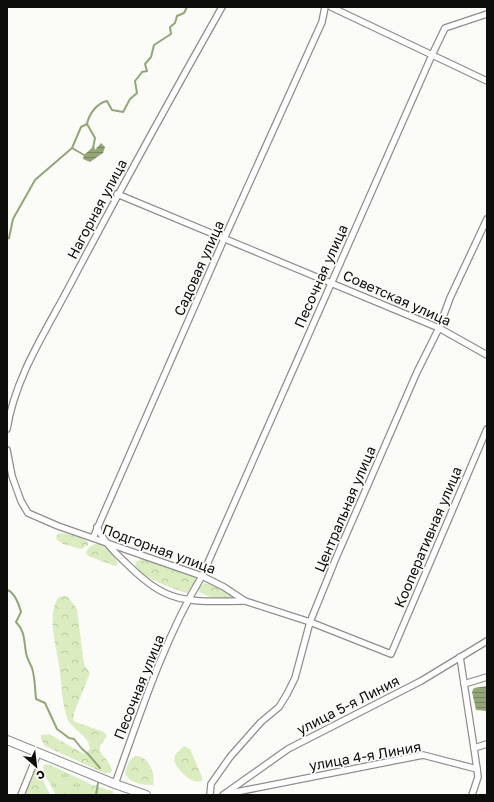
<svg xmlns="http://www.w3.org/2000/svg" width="494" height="802" font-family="'Golos Text',sans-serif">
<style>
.grass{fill:url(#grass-tufts)}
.forest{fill:url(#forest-crowns)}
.water{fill:url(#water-rules)}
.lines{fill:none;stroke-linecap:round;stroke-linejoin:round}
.stream{stroke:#94a578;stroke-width:2}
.minor-casing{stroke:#8e8f8c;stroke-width:8}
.secondary-casing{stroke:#8e8f8c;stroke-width:10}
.minor{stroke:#fff;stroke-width:5.5}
.secondary{stroke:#fff;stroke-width:8}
.labels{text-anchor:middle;stroke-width:3.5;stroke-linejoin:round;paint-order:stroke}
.street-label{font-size:14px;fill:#0d0d0c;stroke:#fbfcf8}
</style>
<defs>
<pattern id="grass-tufts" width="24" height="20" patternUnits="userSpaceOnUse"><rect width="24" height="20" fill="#dbecc0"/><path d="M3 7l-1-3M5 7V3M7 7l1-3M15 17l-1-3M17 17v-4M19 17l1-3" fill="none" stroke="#bbc9a4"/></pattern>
<pattern id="forest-crowns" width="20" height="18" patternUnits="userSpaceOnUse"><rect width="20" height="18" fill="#dbecc0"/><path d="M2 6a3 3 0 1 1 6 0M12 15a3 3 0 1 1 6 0" fill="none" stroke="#bbc9a4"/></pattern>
<pattern id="water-rules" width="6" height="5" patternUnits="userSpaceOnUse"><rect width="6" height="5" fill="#94a578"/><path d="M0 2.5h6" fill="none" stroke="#778561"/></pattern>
</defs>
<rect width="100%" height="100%" fill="#fbfcf8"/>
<!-- grass -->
<path class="grass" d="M 46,764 L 50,765 L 91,784 L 86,783 L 73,795 L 56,795 L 44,773 L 43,766 Z"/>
<!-- forest -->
<g class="forest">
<path d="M 60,533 C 70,534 81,536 88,542 L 88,545 L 81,549 L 63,544 L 56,539 L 57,535 Z"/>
<path d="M 99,543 C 106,547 118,557 117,565 L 115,566 L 88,556 L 86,552 C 88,547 93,544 99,543 Z"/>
<path d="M 142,558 L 193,575 L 196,580 L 187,593 C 173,589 143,578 135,566 L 136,562 Z"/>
<path d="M 204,583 C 215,584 226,591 235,597 L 236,600 L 210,597 L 199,592 L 199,588 Z"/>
<path d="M 65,596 L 69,598 L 77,609 L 83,658 L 85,666 L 90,673 L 74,713 L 73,720 L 75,722 L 104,732 L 107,736 L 100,746 L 100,751 C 103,757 111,763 112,771 L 110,773 L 104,773 L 45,746 L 41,739 L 41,735 L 49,734 L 84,754 L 90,749 C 90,736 72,730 67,718 C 62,703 62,688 60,672 C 58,651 45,615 59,597 Z"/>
<path d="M 184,746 L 190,749 L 202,777 L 202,781 C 191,785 178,770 174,761 L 175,755 Z"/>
<path d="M 135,756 C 148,755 156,773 153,785 C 142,786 119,781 127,766 C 129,762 130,759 135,756 Z"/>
<path d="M 35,770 L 38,770 L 50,795 L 25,795 Z"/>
<path d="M 86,783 L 112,791 L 114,795 L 73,795 L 81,784 Z"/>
</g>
<!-- water -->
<g class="water">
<path d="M 101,143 L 105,147 L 103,153 L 90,162 L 83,159 L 84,155 L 94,146 L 95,150 Z"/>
<path d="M 487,686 L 487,711 L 476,710 L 472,692 L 474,688 Z"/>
</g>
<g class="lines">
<!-- stream -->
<g class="stream">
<path d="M 87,124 L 95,138 L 93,148"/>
<path d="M 72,148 L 84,155 L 86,155"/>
<path d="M 7,239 L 9,238 L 13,219 L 35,180 L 72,148 L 81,127 L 87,124 C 89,114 97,103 107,101 L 112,110 L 123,112 L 130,99 L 137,93 L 135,81 L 142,72 L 147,71 L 145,64 L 151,57 L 154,45 L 171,34 L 170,27 L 175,23 L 177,16 L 184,13 L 187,7"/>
<path d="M 7,590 C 15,592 19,605 21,612 L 16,622 C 25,631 24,641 26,653 C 27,659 30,663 32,668 C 35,677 35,689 36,699 L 45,703 L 57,729 L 69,738 L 74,739 L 82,749 L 88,754 L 100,768"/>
<path d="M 96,795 L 98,783"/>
</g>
<!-- minor casing -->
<g class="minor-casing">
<g id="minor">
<path d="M 331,7 L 487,81"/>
<path d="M 117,194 L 439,328 L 487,355"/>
<path d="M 7,429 C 15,377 46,331 70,285 C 119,192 170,99 222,7"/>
<path d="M 7,450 L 12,476 L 21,501 L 28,513 L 58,526 L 202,576 L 224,587 L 245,601 L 310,622 L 391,654 L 487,429"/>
<path d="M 97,527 C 103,541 115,553 126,563 C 138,575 150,586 165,593 C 187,604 220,601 244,601"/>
<path d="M 93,538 L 224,239 L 322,22 L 325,7"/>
<path d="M 460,657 L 474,748"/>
<path d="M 464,684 L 487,677"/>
<path d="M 115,784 C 140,714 164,639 202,576 L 432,55 L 445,28 L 487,14"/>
<path d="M 226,794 L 423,755 L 477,769 L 474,748 L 487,744"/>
<path d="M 21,795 L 38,753"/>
<path d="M 210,795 L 211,784 L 230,757 L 261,722 L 279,707 L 287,694 L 295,678 L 310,622 L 336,558 L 417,372 L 439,328 L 450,298 L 487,219"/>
<path d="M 223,795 L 288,749 L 421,681 L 487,641"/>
<path d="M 472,795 L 478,777 L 477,769"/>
</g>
</g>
<!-- secondary casing -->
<g class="secondary-casing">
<path id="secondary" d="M 7,740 L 115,784 L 146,795"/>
</g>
<!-- minor -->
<use href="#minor" class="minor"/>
<!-- secondary -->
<use href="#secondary" class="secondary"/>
</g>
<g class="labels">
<!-- street labels -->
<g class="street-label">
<text transform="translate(97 209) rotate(-62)" y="5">Нагорная улица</text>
<text transform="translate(199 268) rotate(-66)" y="5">Садовая улица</text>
<text transform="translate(321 276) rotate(-66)" y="5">Песочная улица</text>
<text transform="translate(397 298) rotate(24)" y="5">Советская улица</text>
<text transform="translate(345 509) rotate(-67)" y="5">Центральная улица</text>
<text transform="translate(428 537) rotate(-67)" y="5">Кооперативная улица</text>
<text transform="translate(159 549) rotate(20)" y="5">Подгорная улица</text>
<text transform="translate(139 687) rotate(-68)" y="5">Песочная улица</text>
<text transform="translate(348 705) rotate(-27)" y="5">улица 5-я Линия</text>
<text transform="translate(365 756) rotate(-10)" y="5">улица 4-я Линия</text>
</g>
</g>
<!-- border -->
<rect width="494" height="802" fill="none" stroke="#0d0d0c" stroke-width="16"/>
<!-- north arrow -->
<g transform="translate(36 766) rotate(152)" stroke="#fbfcf8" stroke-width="3" paint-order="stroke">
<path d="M0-3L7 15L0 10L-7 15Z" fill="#0d0d0c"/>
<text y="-6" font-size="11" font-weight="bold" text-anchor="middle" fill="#0d0d0c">С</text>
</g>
</svg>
